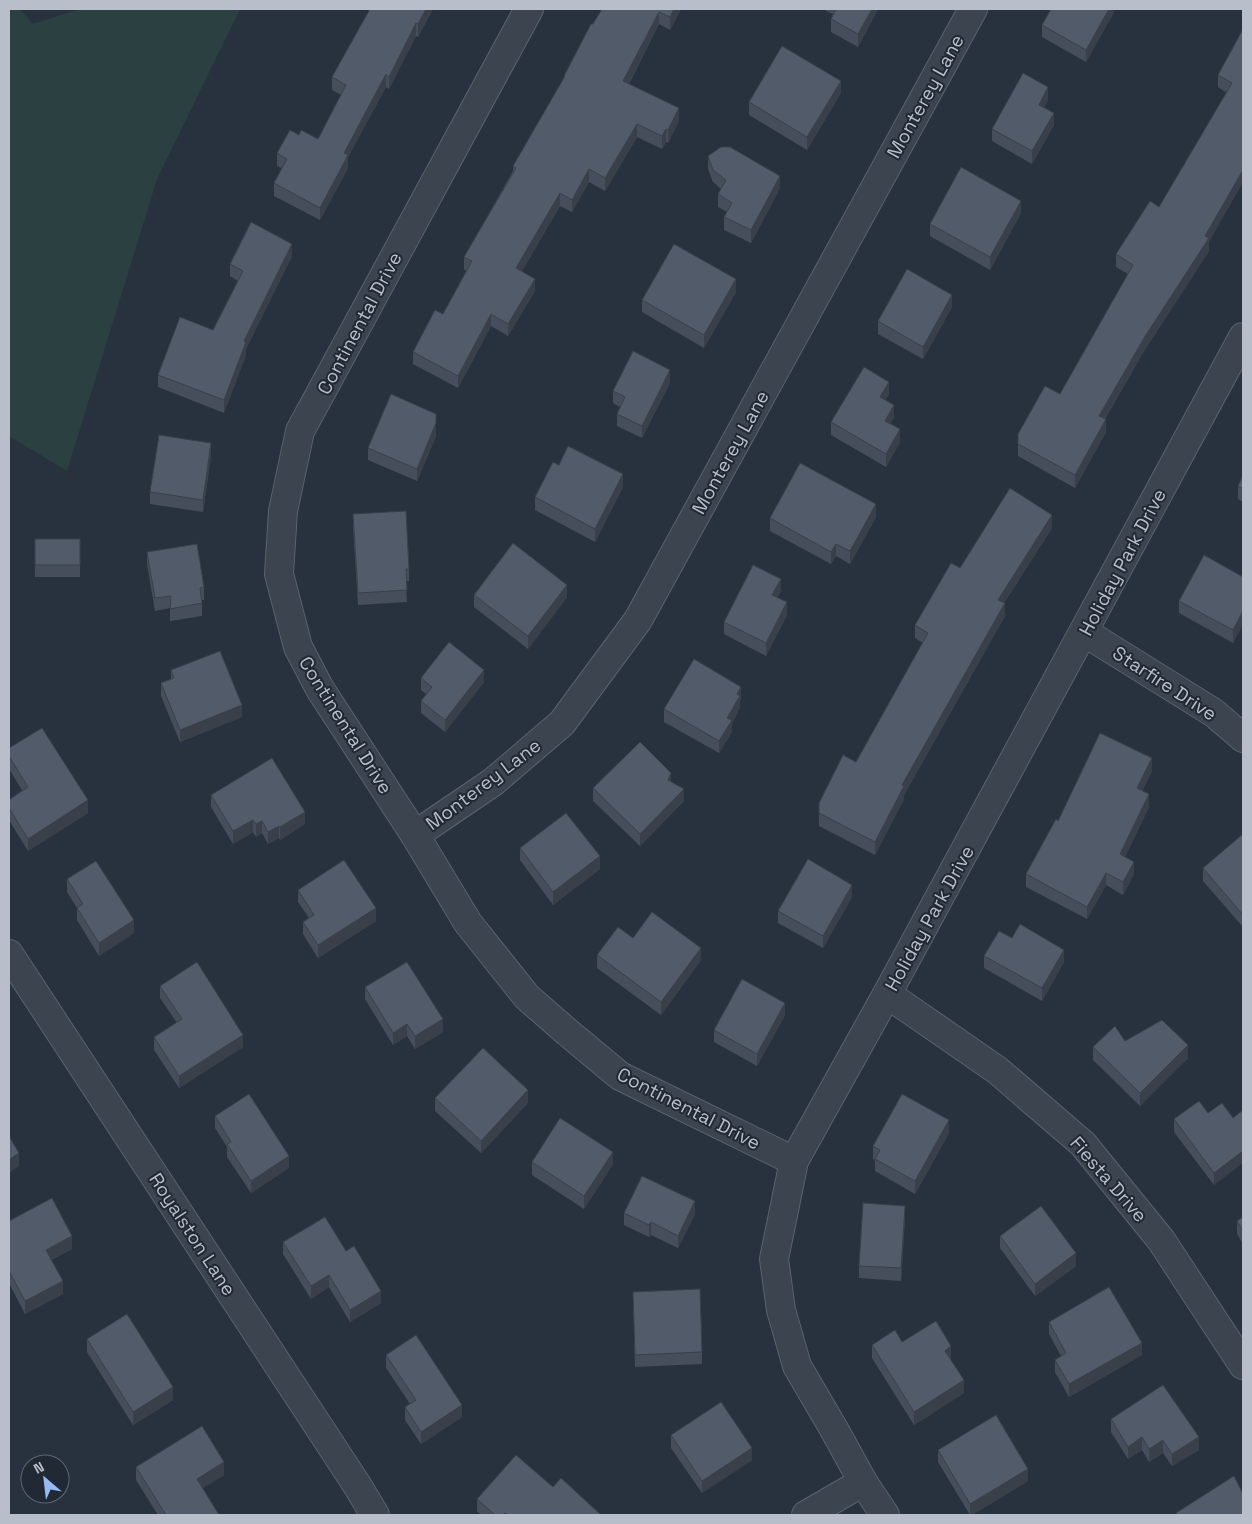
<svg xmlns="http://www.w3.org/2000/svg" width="1252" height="1524" font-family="'Space Grotesk',sans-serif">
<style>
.green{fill:#2b4041}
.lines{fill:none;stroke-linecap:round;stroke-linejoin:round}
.street-casing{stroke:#59626d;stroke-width:30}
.street{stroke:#3c444f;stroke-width:28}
.wall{fill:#464e5b}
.shaded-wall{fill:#39404a}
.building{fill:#515b6a;stroke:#39404a}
.labels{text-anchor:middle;stroke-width:4;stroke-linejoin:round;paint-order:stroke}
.street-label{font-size:19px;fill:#b8bfca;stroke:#202934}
</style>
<rect width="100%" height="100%" fill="#28323f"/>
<!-- green -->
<path class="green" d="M 9,9 L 20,9 L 33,24 L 80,9 L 240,9 L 157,179 L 67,471 L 9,436 Z"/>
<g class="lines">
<!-- street casing -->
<g class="street-casing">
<g id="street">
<path d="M 529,9 L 300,431 L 283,511 L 279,574 L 298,647 L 320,689 L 415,835 L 468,923 L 527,997 L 566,1031 L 620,1076 L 794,1161"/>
<path d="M 1084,632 L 1214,713 L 1243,738"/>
<path d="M 415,835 L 493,782 L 562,723 L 638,620 L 973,9"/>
<path d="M 9,954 L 357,1485 L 375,1515"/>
<path d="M 887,994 L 997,1070 L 1083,1144 L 1161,1240 L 1243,1365"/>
<path d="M 806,1515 L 863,1482"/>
<path d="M 885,1515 L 863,1482 L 835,1431 L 797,1366 L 781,1310 L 774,1259 L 794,1161 L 887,994 L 1243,337"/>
</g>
</g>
<!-- street -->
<use href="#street" class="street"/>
</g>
<!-- wall -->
<g class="wall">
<path d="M 369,9 L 433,9 L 418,37 L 416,36 L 389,89 L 386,87 L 348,157 L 348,168 L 320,220 L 274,196 L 274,183 L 282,168 L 277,166 L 277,153 L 299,135 L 318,139 L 341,95 L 332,90 L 332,77 L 370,9 Z"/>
<path d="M 602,9 L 681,9 L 670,30 L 659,24 L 629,84 L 679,121 L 668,143 L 666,142 L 662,149 L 637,137 L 605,191 L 589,182 L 572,212 L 560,206 L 522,271 L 535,291 L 508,336 L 491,326 L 458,388 L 413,364 L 413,352 L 443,314 L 466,271 L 464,269 L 464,257 L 513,171 L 513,166 L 564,78 L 564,76 Z"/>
<path d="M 826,9 L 878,9 L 858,47 L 831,32 L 831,19 L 833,14 L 826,11 Z"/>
<path d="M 1114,9 L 1114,12 L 1086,62 L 1042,37 L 1042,25 Z"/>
<path d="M 1243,29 L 1209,242 L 1209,251 L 1144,351 L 1105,419 L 1106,432 L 1075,488 L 1018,456 L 1018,434 L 1060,394 L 1128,274 L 1116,267 L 1116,254 L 1159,207 L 1227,93 L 1218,87 L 1218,75 Z"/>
<path d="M 841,93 L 807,150 L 749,115 L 749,102 Z"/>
<path d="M 1048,100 L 1044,108 L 1054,125 L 1032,164 L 992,141 L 992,129 Z"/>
<path d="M 708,156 L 780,188 L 751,243 L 724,230 L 724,217 L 727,212 L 718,207 L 718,194 L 721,189 L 713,182 L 708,169 Z"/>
<path d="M 1021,213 L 990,270 L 930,236 L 930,224 Z"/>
<path d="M 292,256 L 246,349 L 246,355 L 224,413 L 158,387 L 158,375 L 213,330 L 238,281 L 230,276 L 230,264 Z"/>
<path d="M 736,292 L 704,348 L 642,312 L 642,300 Z"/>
<path d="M 952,307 L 923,359 L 878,334 L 878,321 Z"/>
<path d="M 670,383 L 642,438 L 617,426 L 617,414 L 620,407 L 613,403 L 613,391 Z"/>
<path d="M 889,394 L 885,400 L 894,417 L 890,424 L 900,442 L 886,467 L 831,435 L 831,422 Z"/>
<path d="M 436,436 L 417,481 L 368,460 L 368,448 Z"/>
<path d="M 211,455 L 203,512 L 150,504 L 150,492 Z"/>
<path d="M 559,465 L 623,487 L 595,542 L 535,510 L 535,497 Z"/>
<path d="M 1243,476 L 1243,502 L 1238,499 L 1238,486 Z"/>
<path d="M 353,514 L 409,569 L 409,581 L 406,581 L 407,602 L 358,605 L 353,527 Z"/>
<path d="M 876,517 L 850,564 L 836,556 L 831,564 L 770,531 L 770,518 Z"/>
<path d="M 1052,528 L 1004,603 L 1005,616 L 904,795 L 904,799 L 875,855 L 819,826 L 819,803 L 856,762 L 923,643 L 915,638 L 915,625 L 960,568 Z"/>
<rect x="35" y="539" width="45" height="38"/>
<path d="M 147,552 L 204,587 L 204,600 L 202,600 L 202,616 L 170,621 L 170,608 L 155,611 L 147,564 Z"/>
<path d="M 1243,577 L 1243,624 L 1233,643 L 1179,613 L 1179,601 Z"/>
<path d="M 781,591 L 777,598 L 787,615 L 766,656 L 724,634 L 724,622 Z"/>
<path d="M 474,595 L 567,597 L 528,649 L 474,607 Z"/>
<path d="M 171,670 L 242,717 L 180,742 L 161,696 L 161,683 L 171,679 Z"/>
<path d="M 421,678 L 484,682 L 445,732 L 421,713 L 421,701 L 426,694 L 421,690 Z"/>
<path d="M 741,699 L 740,701 L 740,708 L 732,723 L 732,732 L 719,753 L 664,722 L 664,709 Z"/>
<path d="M 9,748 L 88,813 L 28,851 L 9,820 L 9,800 L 22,790 L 9,769 Z"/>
<path d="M 1152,771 L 1142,791 L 1149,807 L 1125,857 L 1134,874 L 1123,895 L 1106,885 L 1087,919 L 1026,887 L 1026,874 L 1058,821 Z"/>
<path d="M 671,782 L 684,801 L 640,846 L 593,801 L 593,788 Z"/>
<path d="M 211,795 L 305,824 L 280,840 L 279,838 L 268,844 L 262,833 L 256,837 L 253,832 L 233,844 L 211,807 Z"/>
<path d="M 1243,834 L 1243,927 L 1203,881 L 1203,868 Z"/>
<path d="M 520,848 L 600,869 L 553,905 L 520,860 Z"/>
<path d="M 67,879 L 134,933 L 99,956 L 77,920 L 77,908 L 67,892 Z"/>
<path d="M 298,890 L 376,921 L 318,958 L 303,934 L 303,922 L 309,918 L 298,902 Z"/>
<path d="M 852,897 L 823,948 L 778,923 L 778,911 Z"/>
<path d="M 633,938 L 701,960 L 661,1015 L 597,968 L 597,955 Z"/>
<path d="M 1012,938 L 1064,962 L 1042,1001 L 984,968 L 984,956 Z"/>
<path d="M 160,986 L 243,1047 L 179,1088 L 154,1050 L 154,1037 L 177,1023 L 160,998 Z"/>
<path d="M 365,987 L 443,1032 L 415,1049 L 407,1036 L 393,1045 L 365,999 Z"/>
<path d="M 785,1015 L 757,1066 L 714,1042 L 714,1030 Z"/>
<path d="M 1125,1041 L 1188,1058 L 1140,1106 L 1093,1060 L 1093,1047 Z"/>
<path d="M 435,1098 L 528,1103 L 481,1153 L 435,1111 Z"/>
<path d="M 1208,1113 L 1233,1118 L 1214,1185 L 1174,1132 L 1174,1119 Z"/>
<path d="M 215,1116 L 289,1168 L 251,1193 L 227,1157 L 227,1147 L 215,1128 Z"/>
<path d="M 949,1133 L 915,1194 L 875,1171 L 875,1160 L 873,1159 L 873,1146 Z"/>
<path d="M 532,1162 L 613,1164 L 584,1209 L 532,1175 Z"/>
<path d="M 624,1213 L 695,1214 L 678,1248 L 651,1235 L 649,1237 L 624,1225 Z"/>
<path d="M 1243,1217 L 1243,1244 L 1237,1234 L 1237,1221 Z"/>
<path d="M 905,1218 L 901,1281 L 859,1278 L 859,1266 Z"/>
<path d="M 9,1221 L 72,1249 L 51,1260 L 63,1294 L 25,1314 L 9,1283 Z"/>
<path d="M 1000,1236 L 1076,1266 L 1035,1296 L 1000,1248 Z"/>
<path d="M 283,1242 L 346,1251 L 381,1303 L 350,1322 L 329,1287 L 311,1299 L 283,1254 Z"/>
<path d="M 633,1292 L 702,1352 L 702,1364 L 635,1367 Z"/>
<path d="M 1049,1322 L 1142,1355 L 1069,1397 L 1055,1372 L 1055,1360 L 1061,1356 L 1049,1334 Z"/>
<path d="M 87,1339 L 173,1400 L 133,1425 L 87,1352 Z"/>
<path d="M 902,1342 L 951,1359 L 950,1359 L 964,1393 L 914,1425 L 872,1358 L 872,1345 Z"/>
<path d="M 386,1355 L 462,1417 L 421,1444 L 405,1420 L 405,1407 L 410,1404 L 386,1368 Z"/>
<path d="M 1111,1419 L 1199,1450 L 1172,1466 L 1163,1453 L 1149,1462 L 1142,1450 L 1128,1459 L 1111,1432 Z"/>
<path d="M 671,1435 L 752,1460 L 702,1493 L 671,1448 Z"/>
<path d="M 938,1450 L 1028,1481 L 972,1515 L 970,1515 L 938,1462 Z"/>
<path d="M 136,1467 L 224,1475 L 202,1488 L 219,1515 L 158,1515 L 136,1480 Z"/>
<path d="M 553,1487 L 600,1515 L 481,1515 L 477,1511 L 477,1499 Z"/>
</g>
<!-- shaded-wall -->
<g class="shaded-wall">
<path d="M 426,9 L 433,9 L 418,37 L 418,24 Z"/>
<path d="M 674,9 L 681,9 L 670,30 L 670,17 Z"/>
<path d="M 872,9 L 878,9 L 858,47 L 858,34 Z"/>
<path d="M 1109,9 L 1114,9 L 1114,12 L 1086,62 L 1086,50 Z"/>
<path d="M 659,12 L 659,24 L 623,94 L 623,81 Z"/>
<path d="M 416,23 L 416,36 L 389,89 L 389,77 Z"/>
<path d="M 386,74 L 386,87 L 348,157 L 348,168 L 320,220 L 320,208 L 344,153 Z"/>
<path d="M 841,81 L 841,93 L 807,150 L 807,137 Z"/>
<path d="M 1048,87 L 1048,100 L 1039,117 L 1039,105 Z"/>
<path d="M 679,108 L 679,121 L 668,143 L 668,130 Z"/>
<path d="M 1054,113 L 1054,125 L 1032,164 L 1032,151 Z"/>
<path d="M 637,124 L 637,137 L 605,191 L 605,178 Z"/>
<path d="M 666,129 L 666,142 L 662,149 L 662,136 Z"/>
<path d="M 589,169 L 589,182 L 572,212 L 572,200 Z"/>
<path d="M 1243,170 L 1243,182 L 1209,242 L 1209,251 L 1144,351 L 1099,428 L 1099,416 Z"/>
<path d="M 780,176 L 780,188 L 751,243 L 751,230 Z"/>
<path d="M 560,193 L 560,206 L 516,281 L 516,268 Z"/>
<path d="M 1021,201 L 1021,213 L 990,270 L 990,257 Z"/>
<path d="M 292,244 L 292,256 L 246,349 L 246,355 L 224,413 L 224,400 L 244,341 Z"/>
<path d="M 535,279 L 535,291 L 508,336 L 508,324 Z"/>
<path d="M 736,279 L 736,292 L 704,348 L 704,335 Z"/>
<path d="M 952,295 L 952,307 L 923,359 L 923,347 Z"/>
<path d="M 491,314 L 491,326 L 458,388 L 458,376 Z"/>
<path d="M 670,370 L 670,383 L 642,438 L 642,426 Z"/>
<path d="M 889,382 L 889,394 L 880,409 L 880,397 Z"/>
<path d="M 894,405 L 894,417 L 885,433 L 885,421 Z"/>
<path d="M 1106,419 L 1106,432 L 1075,488 L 1075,475 Z"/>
<path d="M 436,423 L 436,436 L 417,481 L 417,469 Z"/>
<path d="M 900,429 L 900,442 L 886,467 L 886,454 Z"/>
<path d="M 211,443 L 211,455 L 203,512 L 203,500 Z"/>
<path d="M 623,474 L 623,487 L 595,542 L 595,529 Z"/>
<path d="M 876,504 L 876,517 L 850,564 L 850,551 Z"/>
<path d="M 1052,515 L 1052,528 L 998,612 L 998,600 Z"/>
<path d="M 836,544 L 836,556 L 831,564 L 831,552 Z"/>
<path d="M 781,579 L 781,591 L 772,608 L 772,595 Z"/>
<path d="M 567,585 L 567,597 L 528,649 L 528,636 Z"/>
<path d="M 787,602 L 787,615 L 766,656 L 766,643 Z"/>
<path d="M 1005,603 L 1005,616 L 904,795 L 904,799 L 875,855 L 875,842 L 902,785 Z"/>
<path d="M 1243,611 L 1243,624 L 1233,643 L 1233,630 Z"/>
<path d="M 484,670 L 484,682 L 445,732 L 445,720 Z"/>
<path d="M 741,687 L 741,699 L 740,701 L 740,708 L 732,723 L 732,732 L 719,753 L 719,741 L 737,694 Z"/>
<path d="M 242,705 L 242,717 L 180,742 L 180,730 Z"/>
<path d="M 1152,758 L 1152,771 L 1137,801 L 1137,788 Z"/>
<path d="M 671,773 L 671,786 L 668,780 Z"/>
<path d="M 684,789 L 684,801 L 640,846 L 640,834 Z"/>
<path d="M 1149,794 L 1149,807 L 1120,867 L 1120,854 Z"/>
<path d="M 88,800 L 88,813 L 28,851 L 28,839 Z"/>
<path d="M 305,812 L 305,824 L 280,840 L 280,827 Z"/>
<path d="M 253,820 L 253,832 L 233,844 L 233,831 Z"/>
<path d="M 262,821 L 262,833 L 256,837 L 256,824 Z"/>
<path d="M 279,826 L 279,838 L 268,844 L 268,832 Z"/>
<path d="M 600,856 L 600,869 L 553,905 L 553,892 Z"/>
<path d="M 1134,862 L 1134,874 L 1123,895 L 1123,882 Z"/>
<path d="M 1106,873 L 1106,885 L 1087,919 L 1087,907 Z"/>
<path d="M 852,885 L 852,897 L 823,948 L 823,936 Z"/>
<path d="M 376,908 L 376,921 L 318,958 L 318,945 Z"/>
<path d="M 134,920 L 134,933 L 99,956 L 99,943 Z"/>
<path d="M 701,948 L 701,960 L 661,1015 L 661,1002 Z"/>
<path d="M 1064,950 L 1064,962 L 1042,1001 L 1042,988 Z"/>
<path d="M 785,1003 L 785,1015 L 757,1066 L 757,1054 Z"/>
<path d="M 443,1019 L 443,1032 L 415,1049 L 415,1036 Z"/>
<path d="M 407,1024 L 407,1036 L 393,1045 L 393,1033 Z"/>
<path d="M 243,1035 L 243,1047 L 179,1088 L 179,1076 Z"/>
<path d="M 1188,1045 L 1188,1058 L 1140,1106 L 1140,1093 Z"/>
<path d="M 528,1090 L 528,1103 L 481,1153 L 481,1141 Z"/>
<path d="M 949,1120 L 949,1133 L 915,1194 L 915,1181 Z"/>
<path d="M 1243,1151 L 1243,1163 L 1214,1185 L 1214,1173 Z"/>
<path d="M 613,1152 L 613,1164 L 584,1209 L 584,1196 Z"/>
<path d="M 19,1153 L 19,1166 L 9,1173 L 9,1160 Z"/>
<path d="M 289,1156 L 289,1168 L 251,1193 L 251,1181 Z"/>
<path d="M 695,1201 L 695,1214 L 678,1248 L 678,1236 Z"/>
<path d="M 905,1206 L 905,1218 L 901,1281 L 901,1268 Z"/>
<path d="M 651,1222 L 651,1235 L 649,1237 L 649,1225 Z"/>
<path d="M 72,1236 L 72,1249 L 46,1262 L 46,1250 Z"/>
<path d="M 1076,1253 L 1076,1266 L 1035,1296 L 1035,1284 Z"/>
<path d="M 329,1275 L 329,1287 L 311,1299 L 311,1286 Z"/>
<path d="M 63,1281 L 63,1294 L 25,1314 L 25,1301 Z"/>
<path d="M 381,1291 L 381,1303 L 350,1322 L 350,1310 Z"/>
<path d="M 1142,1343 L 1142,1355 L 1069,1397 L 1069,1384 Z"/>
<path d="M 951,1346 L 951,1359 L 945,1363 L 945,1351 Z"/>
<path d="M 964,1380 L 964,1393 L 914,1425 L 914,1412 Z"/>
<path d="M 173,1387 L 173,1400 L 133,1425 L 133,1412 Z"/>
<path d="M 462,1405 L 462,1417 L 421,1444 L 421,1432 Z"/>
<path d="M 1142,1437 L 1142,1450 L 1128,1459 L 1128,1447 Z"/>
<path d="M 1199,1437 L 1199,1450 L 1172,1466 L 1172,1454 Z"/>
<path d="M 1163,1440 L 1163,1453 L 1149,1462 L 1149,1449 Z"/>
<path d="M 752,1448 L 752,1460 L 702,1493 L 702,1481 Z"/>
<path d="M 224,1462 L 224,1475 L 197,1492 L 197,1479 Z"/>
<path d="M 1028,1469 L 1028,1481 L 972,1515 L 970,1515 L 970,1504 Z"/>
</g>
<!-- building -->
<g class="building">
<path d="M 370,9 L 426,9 L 418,24 L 416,23 L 389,77 L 386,74 L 344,153 L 348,155 L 320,208 L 274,183 L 287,159 L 277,153 L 290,130 L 299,135 L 301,130 L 318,139 L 346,85 L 332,77 Z"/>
<path d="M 602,9 L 674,9 L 670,17 L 659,12 L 623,81 L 679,108 L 668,130 L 666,129 L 662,136 L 637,124 L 605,178 L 589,169 L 572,200 L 560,193 L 516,268 L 535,279 L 508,324 L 491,314 L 458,376 L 413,352 L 435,310 L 443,314 L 472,261 L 464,257 L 516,168 L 513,166 L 565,76 L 564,76 L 591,24 L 593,24 Z"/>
<path d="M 836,9 L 872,9 L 858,34 L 831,19 Z"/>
<path d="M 1051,9 L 1109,9 L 1086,50 L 1042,25 Z"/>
<path d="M 1243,29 L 1243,170 L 1205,236 L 1209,238 L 1144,338 L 1099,416 L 1106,419 L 1075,475 L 1018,444 L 1018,434 L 1045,386 L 1060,394 L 1133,265 L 1116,254 L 1150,201 L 1159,207 L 1232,83 L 1218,75 Z"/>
<path d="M 782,46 L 841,81 L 807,137 L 749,102 Z"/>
<path d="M 1023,73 L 1048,87 L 1039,105 L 1054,113 L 1032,151 L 992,129 Z"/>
<path d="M 721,147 L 730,147 L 780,176 L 751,230 L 724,217 L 732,203 L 718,194 L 726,180 L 713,170 L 708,156 Z"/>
<path d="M 961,167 L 1021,201 L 990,257 L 930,224 Z"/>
<path d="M 251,222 L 292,244 L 244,341 L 246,342 L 224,400 L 158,375 L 180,317 L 213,330 L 243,271 L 230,264 Z"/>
<path d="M 674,244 L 736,279 L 704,335 L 642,300 Z"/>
<path d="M 907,269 L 952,295 L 923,347 L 878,321 Z"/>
<path d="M 633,351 L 670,370 L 642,426 L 617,414 L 625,397 L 613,391 Z"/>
<path d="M 864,367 L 889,382 L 880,397 L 894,405 L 885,421 L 900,429 L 886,454 L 831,422 Z"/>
<path d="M 391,394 L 436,414 L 436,423 L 417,469 L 368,448 Z"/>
<path d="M 159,435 L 211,443 L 203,500 L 150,492 Z"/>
<path d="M 568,446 L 623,474 L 595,529 L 535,497 L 553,462 L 559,465 Z"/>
<path d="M 800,463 L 876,504 L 850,551 L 836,544 L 831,552 L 770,518 Z"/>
<path d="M 1243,476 L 1243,489 L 1238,486 Z"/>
<path d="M 1010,488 L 1052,515 L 998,600 L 1005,603 L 902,785 L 904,786 L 875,842 L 819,813 L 819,803 L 843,755 L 856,762 L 928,633 L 915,625 L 951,563 L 960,568 Z"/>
<path d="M 406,511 L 409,569 L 406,569 L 407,590 L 358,593 L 353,514 Z"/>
<rect x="35" y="539" width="45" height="26"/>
<path d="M 513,543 L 567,585 L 528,636 L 474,595 Z"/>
<path d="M 197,544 L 204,587 L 200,588 L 202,603 L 170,609 L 171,596 L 155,598 L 147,552 Z"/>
<path d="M 1204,555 L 1243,577 L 1243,611 L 1233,630 L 1179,601 Z"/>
<path d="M 753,565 L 781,579 L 772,595 L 787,602 L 766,643 L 724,622 Z"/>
<path d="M 449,642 L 484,670 L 445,720 L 421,701 L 432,687 L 421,678 Z"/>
<path d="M 220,651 L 242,705 L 180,730 L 161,683 L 174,678 L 171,670 Z"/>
<path d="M 694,659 L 741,687 L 737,694 L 740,696 L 727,718 L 732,720 L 719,741 L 664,709 Z"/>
<path d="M 42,728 L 88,800 L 28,839 L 9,808 L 9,800 L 28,787 L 9,756 L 9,748 Z"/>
<path d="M 1100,733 L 1152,758 L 1137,788 L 1149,794 L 1120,854 L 1134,862 L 1123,882 L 1106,873 L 1087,907 L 1026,874 L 1056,819 L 1058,821 Z"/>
<path d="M 640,742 L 671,773 L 668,780 L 684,789 L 640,834 L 593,788 Z"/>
<path d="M 272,758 L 305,812 L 280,827 L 279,826 L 268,832 L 262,821 L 256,824 L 253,820 L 233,831 L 211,795 Z"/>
<path d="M 566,813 L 600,856 L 553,892 L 520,848 Z"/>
<path d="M 1243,834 L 1243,915 L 1203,868 Z"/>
<path d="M 808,859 L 852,885 L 823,936 L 778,911 Z"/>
<path d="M 344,860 L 376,908 L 318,945 L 303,922 L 314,915 L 298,890 Z"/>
<path d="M 96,861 L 134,920 L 99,943 L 77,908 L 83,904 L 67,879 Z"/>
<path d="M 652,912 L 701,948 L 661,1002 L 597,955 L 618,927 L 633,938 Z"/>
<path d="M 1020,924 L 1064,950 L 1042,988 L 984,956 L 999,931 L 1012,938 Z"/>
<path d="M 197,962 L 243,1035 L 179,1076 L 154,1037 L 182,1019 L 160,986 Z"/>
<path d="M 407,962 L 443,1019 L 415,1036 L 407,1024 L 393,1033 L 365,987 Z"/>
<path d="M 742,979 L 785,1003 L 757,1054 L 714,1030 Z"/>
<path d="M 1162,1020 L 1188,1045 L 1140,1093 L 1093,1047 L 1115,1026 L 1125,1041 Z"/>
<path d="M 483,1048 L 528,1090 L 481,1141 L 435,1098 Z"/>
<path d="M 249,1094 L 289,1156 L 251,1181 L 227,1144 L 231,1142 L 215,1116 Z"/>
<path d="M 902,1094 L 949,1120 L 915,1181 L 875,1159 L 880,1150 L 873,1146 Z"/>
<path d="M 1199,1101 L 1208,1113 L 1222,1103 L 1233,1118 L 1243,1110 L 1243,1151 L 1214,1173 L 1174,1119 Z"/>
<path d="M 560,1118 L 613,1152 L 584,1196 L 532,1162 Z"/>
<path d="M 9,1136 L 19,1153 L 9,1160 Z"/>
<path d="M 642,1176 L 695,1201 L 678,1236 L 651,1222 L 649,1225 L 624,1213 Z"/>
<path d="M 52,1198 L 72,1236 L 46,1250 L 63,1281 L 25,1301 L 9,1271 L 9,1221 Z"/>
<path d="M 863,1203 L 905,1206 L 901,1268 L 859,1266 Z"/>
<path d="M 1041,1206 L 1076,1253 L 1035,1284 L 1000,1236 Z"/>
<path d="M 325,1217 L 346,1251 L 354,1246 L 381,1291 L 350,1310 L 329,1275 L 311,1286 L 283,1242 Z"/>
<path d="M 1243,1217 L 1243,1231 L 1237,1221 Z"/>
<path d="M 1109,1287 L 1142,1343 L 1069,1384 L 1055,1360 L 1066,1353 L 1049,1322 Z"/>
<path d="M 700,1289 L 702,1352 L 635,1355 L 633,1292 Z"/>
<path d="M 127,1314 L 173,1387 L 133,1412 L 87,1339 Z"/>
<path d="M 936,1321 L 951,1346 L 945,1351 L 964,1380 L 914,1412 L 872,1345 L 895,1330 L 902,1342 Z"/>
<path d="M 416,1335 L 462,1405 L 421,1432 L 405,1407 L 416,1400 L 386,1355 Z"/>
<path d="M 1163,1385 L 1199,1437 L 1172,1454 L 1163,1440 L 1149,1449 L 1142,1437 L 1128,1447 L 1111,1419 Z"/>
<path d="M 721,1402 L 752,1448 L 702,1481 L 671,1435 Z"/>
<path d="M 996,1415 L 1028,1469 L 970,1504 L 938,1450 Z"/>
<path d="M 202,1426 L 224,1462 L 197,1479 L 219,1515 L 166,1515 L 136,1467 Z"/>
<path d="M 516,1455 L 553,1487 L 561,1478 L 600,1514 L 599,1515 L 508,1515 L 505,1513 L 503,1515 L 495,1515 L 477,1499 Z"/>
<path d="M 1234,1476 L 1243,1494 L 1243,1515 L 1177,1515 L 1176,1513 Z"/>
</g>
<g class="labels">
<!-- street labels -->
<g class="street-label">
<text transform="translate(925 96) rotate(-61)" y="7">Monterey Lane</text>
<text transform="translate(359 323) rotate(-62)" y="7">Continental Drive</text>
<text transform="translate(730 452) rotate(-61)" y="7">Monterey Lane</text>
<text transform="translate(1122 562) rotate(-62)" y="7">Holiday Park Drive</text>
<text transform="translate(1165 683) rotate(33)" y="7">Starfire Drive</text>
<text transform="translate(346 725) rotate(58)" y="7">Continental Drive</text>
<text transform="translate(483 784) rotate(-37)" y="7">Monterey Lane</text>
<text transform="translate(929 918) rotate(-61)" y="7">Holiday Park Drive</text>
<text transform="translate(689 1108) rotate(27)" y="7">Continental Drive</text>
<text transform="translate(1109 1179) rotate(49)" y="7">Fiesta Drive</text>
<text transform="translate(193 1234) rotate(57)" y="7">Royalston Lane</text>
</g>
</g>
<!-- border -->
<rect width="1252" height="1524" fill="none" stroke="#b8bfca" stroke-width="20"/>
<!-- north arrow -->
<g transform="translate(45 1479) rotate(332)"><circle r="24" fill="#202934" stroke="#5d6570"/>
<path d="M0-4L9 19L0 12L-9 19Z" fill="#96baf1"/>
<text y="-8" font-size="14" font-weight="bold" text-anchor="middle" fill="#b8bfca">N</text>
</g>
</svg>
